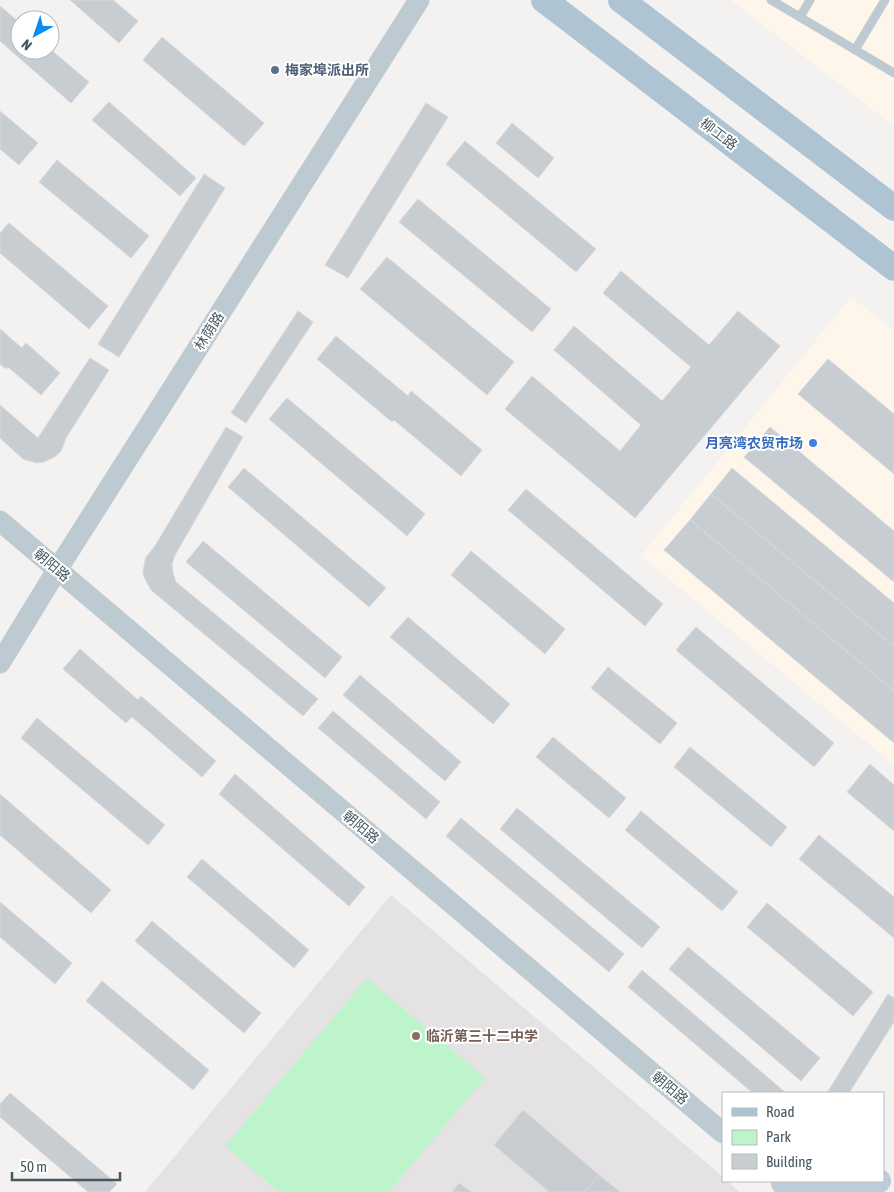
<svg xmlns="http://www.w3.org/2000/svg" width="894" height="1192" font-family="'Asap Condensed','Noto Sans SC',sans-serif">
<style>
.commercial{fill:#fef6eb}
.education{fill:#e5e2e3}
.green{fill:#bdf4cc}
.building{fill:#c8cdd1;stroke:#d5d8dd}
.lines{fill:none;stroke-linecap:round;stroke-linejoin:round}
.service{stroke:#becad1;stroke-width:9}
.tertiary{stroke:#becad1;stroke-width:21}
.secondary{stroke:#bdccd6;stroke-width:24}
.primary{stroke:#afc4d2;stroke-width:26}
.service-dot{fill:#5c6f8a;stroke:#fff;stroke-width:2}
.shop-dot{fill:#3f7fe0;stroke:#fff;stroke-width:2}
.education-dot{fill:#8d6e63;stroke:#fff;stroke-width:2}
.labels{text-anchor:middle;stroke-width:4;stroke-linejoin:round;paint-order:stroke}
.service-label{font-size:14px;font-weight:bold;fill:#4e5e75;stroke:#fff;text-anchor:start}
.street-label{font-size:14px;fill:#475760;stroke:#fff}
.shop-label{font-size:14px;font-weight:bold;fill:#366cbe;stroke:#fff;text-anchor:end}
.education-label{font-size:14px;font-weight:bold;fill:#785e54;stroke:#fff;text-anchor:start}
</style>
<rect width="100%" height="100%" fill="#f4f1f1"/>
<!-- commercial -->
<g class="commercial">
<path d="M 731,0 L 894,0 L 894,126 Z"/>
<path d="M 851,297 L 894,331 L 894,765 L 641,556 Z"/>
</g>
<!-- education -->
<path class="education" d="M 391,895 L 723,1177 L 723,1181 L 727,1181 L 740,1192 L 145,1192 Z"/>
<!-- green -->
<path class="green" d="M 367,978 L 485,1078 L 389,1192 L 279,1192 L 225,1146 Z"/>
<!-- building -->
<g class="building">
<path d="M 70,0 L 113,0 L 138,21 L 119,43 Z"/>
<path d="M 0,6 L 20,23 L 20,50 L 50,50 L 50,49 L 89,82 L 71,103 L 0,41 Z"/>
<path d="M 162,37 L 264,123 L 244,146 L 143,60 Z"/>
<path d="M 109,102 L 196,178 L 180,196 L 92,120 Z"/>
<path d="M 426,103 L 448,117 L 348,278 L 325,265 Z"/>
<path d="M 0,111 L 38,143 L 19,165 L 0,149 Z"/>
<path d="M 512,123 L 554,158 L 538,178 L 496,143 Z"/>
<path d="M 465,141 L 596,249 L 576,272 L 446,164 Z"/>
<path d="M 57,160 L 149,236 L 131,258 L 39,182 Z"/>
<path d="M 204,174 L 225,188 L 119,357 L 98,344 Z"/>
<path d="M 418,199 L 551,309 L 532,332 L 399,222 Z"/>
<path d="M 9,223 L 108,306 L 89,329 L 0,253 L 0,233 Z"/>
<path d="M 387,257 L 514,362 L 487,395 L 360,289 Z"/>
<path d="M 621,271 L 709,345 L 738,311 L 780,346 L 635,518 L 505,409 L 532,376 L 620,451 L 641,425 L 554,350 L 574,326 L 662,401 L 691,367 L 603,293 Z"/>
<path d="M 298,311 L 313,322 L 246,423 L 231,413 Z"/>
<path d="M 0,329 L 22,348 L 26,343 L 60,373 L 41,395 L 8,367 L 6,369 L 0,364 Z"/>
<path d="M 336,336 L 408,396 L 411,391 L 482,450 L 461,476 L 394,420 L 392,422 L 317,359 Z"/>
<path d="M 90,358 L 109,370 L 66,438 L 61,451 L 56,456 L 44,462 L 37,463 L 23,459 L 0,438 L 0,405 L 38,438 Z"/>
<path d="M 828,359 L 894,414 L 894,474 L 798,394 Z"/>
<path d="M 287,398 L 425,514 L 407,536 L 269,419 Z"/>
<path d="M 226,427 L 243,437 L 175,555 L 172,564 L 173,573 L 176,582 L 318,699 L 303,716 L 151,590 L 144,577 L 143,571 L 146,557 L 155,546 Z"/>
<path d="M 770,427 L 894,531 L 894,582 L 744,457 Z"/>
<path d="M 244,468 L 386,588 L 369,607 L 228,487 Z"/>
<path d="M 732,468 L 894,603 L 894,647 L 711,494 Z"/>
<path d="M 526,489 L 663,604 L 645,626 L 508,510 Z"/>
<path d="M 711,494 L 894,647 L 894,691 L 690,520 Z"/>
<path d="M 690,520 L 894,691 L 894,743 L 664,550 Z"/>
<path d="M 203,541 L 342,657 L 325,678 L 186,562 Z"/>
<path d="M 471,551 L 565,629 L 545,654 L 451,575 Z"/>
<path d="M 408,617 L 510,704 L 493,724 L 390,637 Z"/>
<path d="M 696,627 L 834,743 L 814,767 L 676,650 Z"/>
<path d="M 80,649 L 138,700 L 141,696 L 216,761 L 202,777 L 132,717 L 126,723 L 63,669 Z"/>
<path d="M 608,667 L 677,723 L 660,744 L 591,688 Z"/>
<path d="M 360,675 L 461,762 L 445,781 L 343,695 Z"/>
<path d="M 333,711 L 440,802 L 426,819 L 318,728 Z"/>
<path d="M 37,718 L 165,825 L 148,845 L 21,738 Z"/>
<path d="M 553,737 L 626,798 L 609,818 L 536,757 Z"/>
<path d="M 690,747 L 787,827 L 771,847 L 674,767 Z"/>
<path d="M 870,764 L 894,785 L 894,831 L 847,792 Z"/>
<path d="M 235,774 L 365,887 L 349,906 L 219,794 Z"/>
<path d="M 0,794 L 111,890 L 91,913 L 0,835 Z"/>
<path d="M 517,808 L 660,927 L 642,948 L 500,829 Z"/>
<path d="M 641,811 L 738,892 L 722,911 L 625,830 Z"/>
<path d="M 461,818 L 624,954 L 609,972 L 446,836 Z"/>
<path d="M 819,835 L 894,897 L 894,938 L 799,859 Z"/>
<path d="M 202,859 L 309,950 L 294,968 L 187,877 Z"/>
<path d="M 0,902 L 72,963 L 55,984 L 0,937 Z"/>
<path d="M 767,903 L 873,992 L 853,1016 L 747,927 Z"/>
<path d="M 152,921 L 261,1013 L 244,1033 L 135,941 Z"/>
<path d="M 688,947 L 820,1058 L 801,1081 L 669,969 Z"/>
<path d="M 642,970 L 786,1093 L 753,1093 L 628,987 Z"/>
<path d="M 102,981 L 209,1070 L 193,1090 L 86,1001 Z"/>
<path d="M 888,994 L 894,998 L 894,1022 L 849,1093 L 827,1093 Z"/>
<path d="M 10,1093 L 117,1184 L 109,1192 L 88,1192 L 0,1117 L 0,1104 Z"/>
<path d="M 523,1110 L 599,1175 L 585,1192 L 549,1192 L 494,1145 Z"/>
<path d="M 599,1175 L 620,1192 L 585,1192 Z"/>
<path d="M 459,1183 L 471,1192 L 452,1192 Z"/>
</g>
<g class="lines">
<!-- service -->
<g class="service">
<path d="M 771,0 L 894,73"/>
<path d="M 800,17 L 810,0"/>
<path d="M 855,50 L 885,0"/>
</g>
<!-- tertiary -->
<g class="tertiary">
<path d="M 0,521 L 723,1133"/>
<path d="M 0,663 L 57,570 L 419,0"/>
</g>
<!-- secondary -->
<path class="secondary" d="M 783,1183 C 819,1192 844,1192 879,1181"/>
<!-- primary -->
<g class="primary">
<path d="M 544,0 L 894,268"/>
<path d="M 621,0 L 894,208"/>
</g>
</g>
<!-- markers -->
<circle class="service-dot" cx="275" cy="70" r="5"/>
<circle class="shop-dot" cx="813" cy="443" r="5"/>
<circle class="education-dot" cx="416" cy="1036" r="5"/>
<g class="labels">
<!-- service labels -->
<g class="service-label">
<text x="285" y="75">梅家埠派出所</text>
</g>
<!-- street labels -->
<g class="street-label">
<text transform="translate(719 134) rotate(37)" y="5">柳工路</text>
<text transform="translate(209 331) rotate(-58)" y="5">林荫路</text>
<text transform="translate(52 565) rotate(40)" y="5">朝阳路</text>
<text transform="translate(361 827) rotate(40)" y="5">朝阳路</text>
<text transform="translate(670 1088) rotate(40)" y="5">朝阳路</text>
</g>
<!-- shop labels -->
<g class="shop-label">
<text x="803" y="448">月亮湾农贸市场</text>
</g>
<!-- education labels -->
<g class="education-label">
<text x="426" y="1041">临沂第三十二中学</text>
</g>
</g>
<!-- legend -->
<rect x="722" y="1092" width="162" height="90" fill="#ffffff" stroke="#b5bcbf"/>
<rect x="732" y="1108" width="25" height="8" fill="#afc4d2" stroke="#b5bcbf"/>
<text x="766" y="1117" font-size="15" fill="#475760">Road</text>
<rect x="732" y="1130" width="25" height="15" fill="#bdf4cc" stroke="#b5bcbf"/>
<text x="766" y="1142" font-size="15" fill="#475760">Park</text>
<rect x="732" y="1154" width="25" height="15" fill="#c8cdd1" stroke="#b5bcbf"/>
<text x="766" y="1167" font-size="15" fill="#475760">Building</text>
<!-- north arrow -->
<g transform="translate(35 35) rotate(220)"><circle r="24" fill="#ffffff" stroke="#b5bcbf"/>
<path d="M0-4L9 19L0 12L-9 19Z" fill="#098bf5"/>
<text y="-8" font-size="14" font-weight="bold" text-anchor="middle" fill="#475760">N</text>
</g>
<!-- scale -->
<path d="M12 1172v8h108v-8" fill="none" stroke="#475760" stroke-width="2.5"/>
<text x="20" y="1172" font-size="15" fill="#475760" stroke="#ffffff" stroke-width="4" paint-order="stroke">50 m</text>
</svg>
